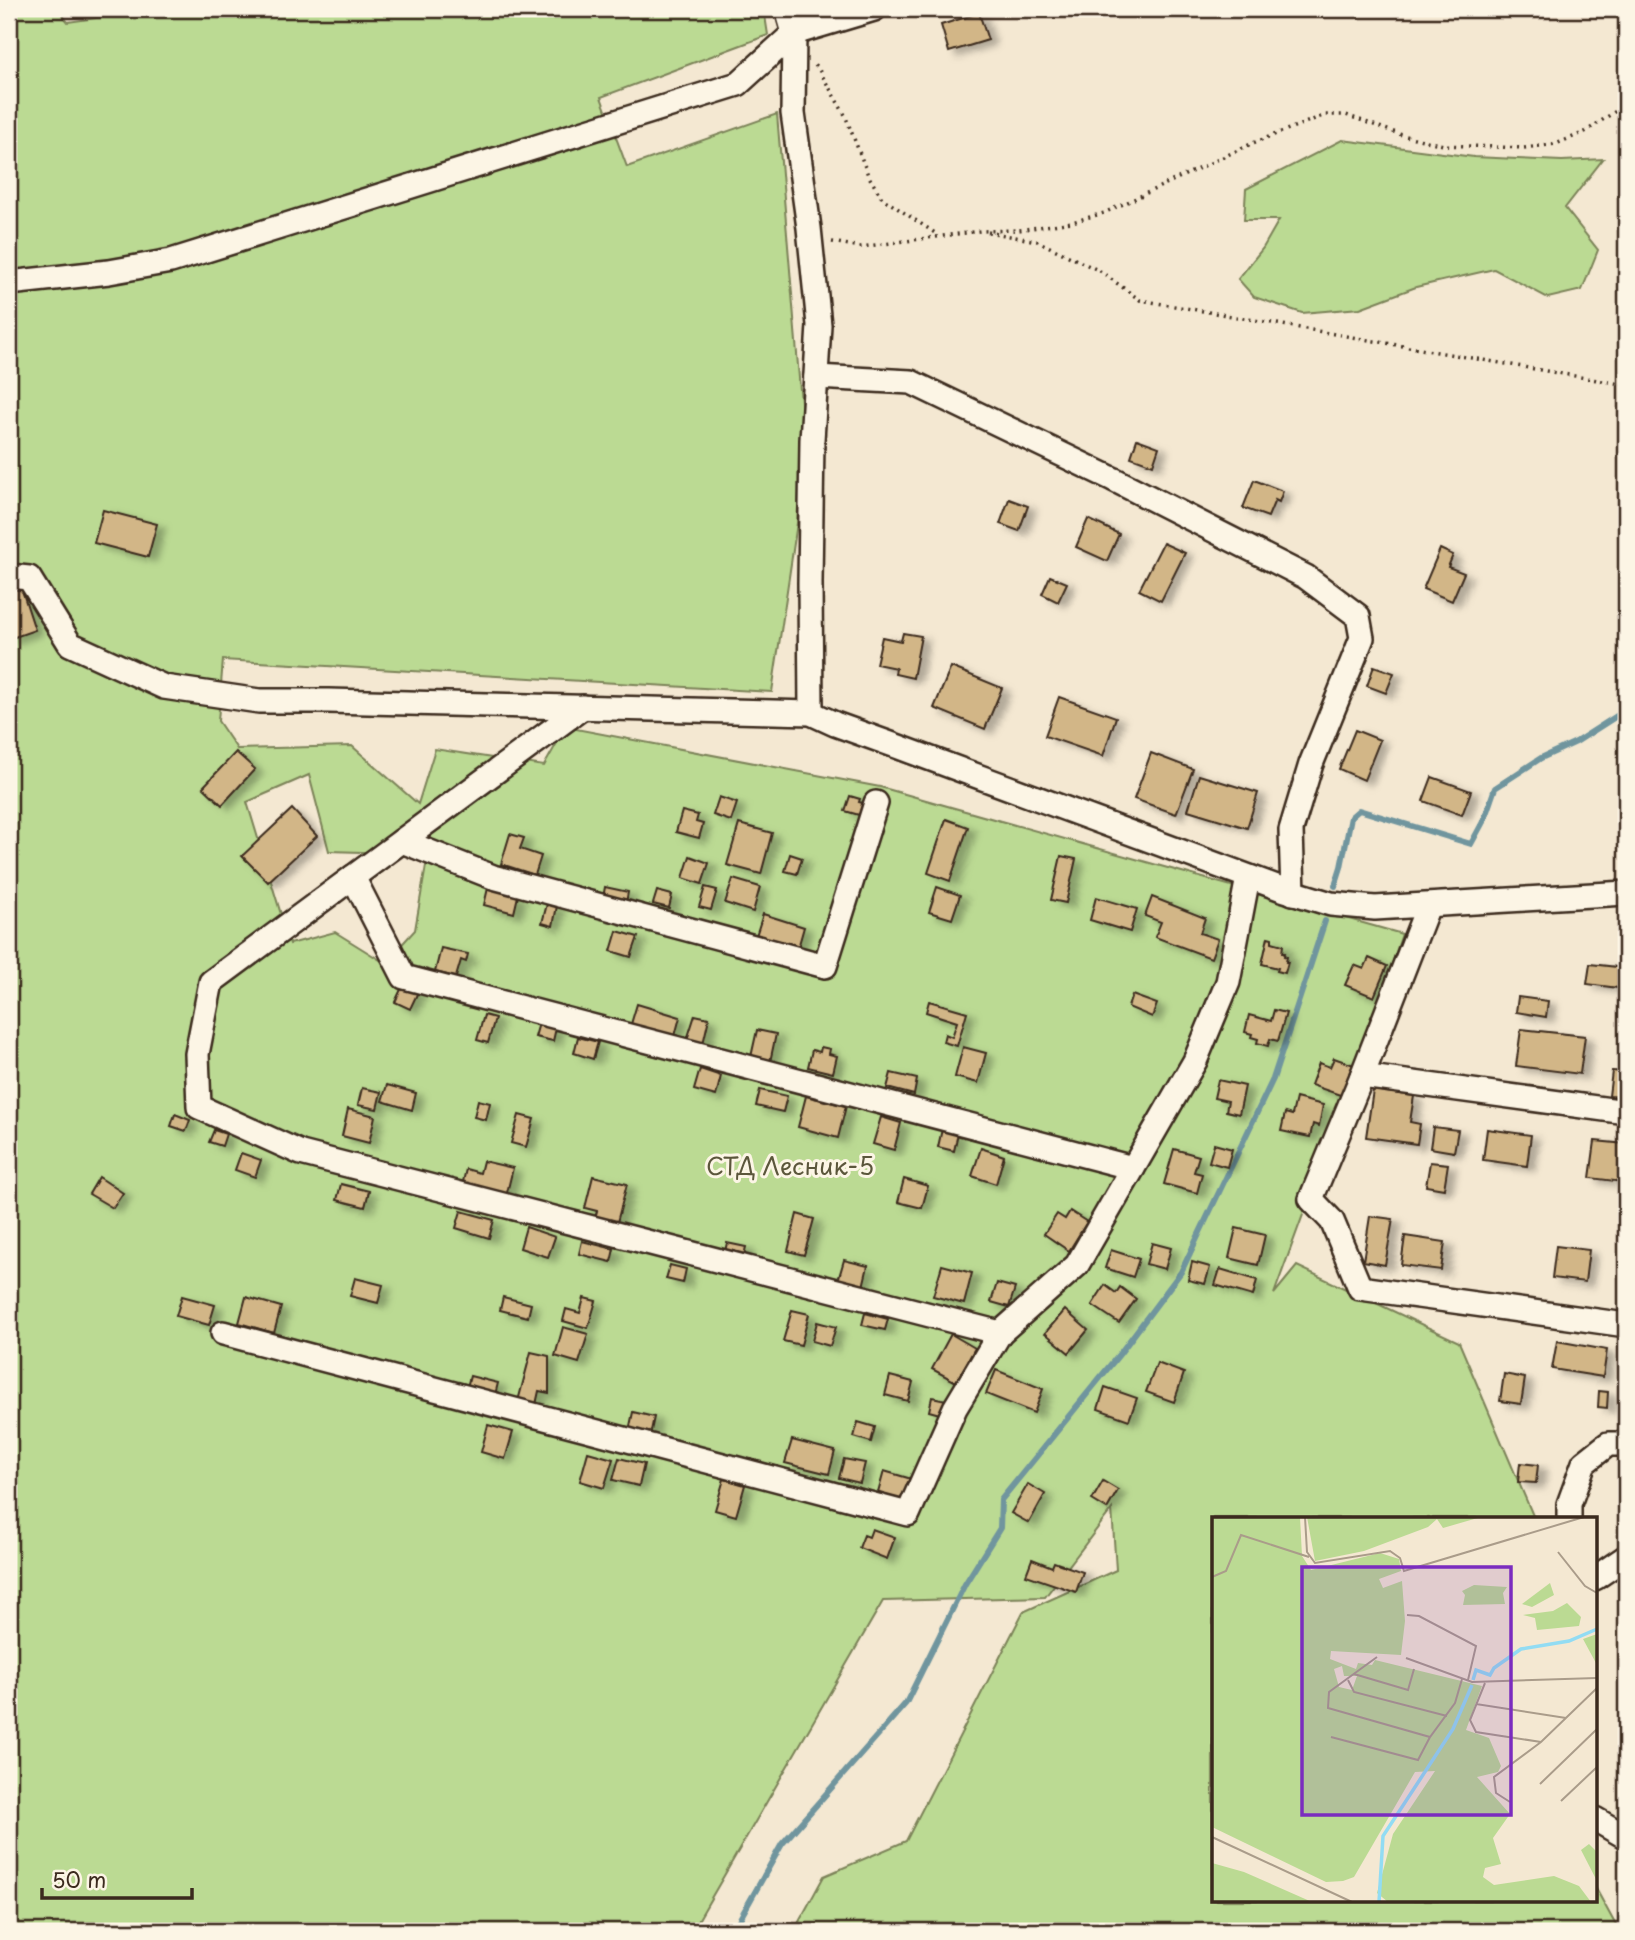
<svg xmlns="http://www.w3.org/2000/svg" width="1635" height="1940" font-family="'Playpen Sans',sans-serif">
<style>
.green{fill:#bbda93;stroke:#7b8258;stroke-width:2;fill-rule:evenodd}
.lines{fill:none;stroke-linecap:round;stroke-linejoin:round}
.stream{stroke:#6f959e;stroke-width:6}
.building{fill:#d2b687;stroke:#3b2a1e;stroke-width:2;filter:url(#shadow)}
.minor-casing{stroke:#3b2a1e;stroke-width:28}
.path{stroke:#3b2a1e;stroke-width:3.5;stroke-dasharray:2 5;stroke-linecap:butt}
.minor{stroke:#fcf5e5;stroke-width:23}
.labels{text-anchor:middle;stroke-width:6;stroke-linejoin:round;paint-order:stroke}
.park-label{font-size:24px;fill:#5b563b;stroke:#fcf5e5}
.inset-river{fill:none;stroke:#92dcf3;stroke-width:3.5}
.inset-road{fill:none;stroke:#aa9c8a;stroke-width:2}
.view{fill:#7b2cbf;fill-opacity:0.15;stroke:#7b2cbf;stroke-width:3.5}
.inset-edge{fill:none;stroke:#3b2a1e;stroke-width:3.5}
</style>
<defs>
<filter id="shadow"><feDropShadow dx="8" dy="4.5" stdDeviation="3.5" flood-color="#0004"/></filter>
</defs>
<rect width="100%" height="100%" fill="#f4e8d2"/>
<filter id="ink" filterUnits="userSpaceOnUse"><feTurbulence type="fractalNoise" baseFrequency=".0143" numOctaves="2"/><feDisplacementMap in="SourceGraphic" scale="14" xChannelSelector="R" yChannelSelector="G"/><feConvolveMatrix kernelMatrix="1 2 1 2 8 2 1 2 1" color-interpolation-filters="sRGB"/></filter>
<g filter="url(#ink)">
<!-- green -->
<g class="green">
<path d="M 9,9 L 58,9 L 68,22 L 160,9 L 764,9 L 768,35 L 601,97 L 627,167 L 777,114 L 803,426 L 797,523 L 772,692 L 223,660 L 218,721 L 237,749 L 352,746 L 418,804 L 435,749 L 544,766 L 566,727 L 880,787 L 1402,934 L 1360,1059 L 1274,1294 L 1297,1266 L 1459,1342 L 1534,1518 L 1213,1518 L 1213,1900 L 1595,1900 L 1595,1887 L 1619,1931 L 794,1931 L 824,1876 L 906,1841 L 1023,1612 L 1116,1570 L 1112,1509 L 1045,1597 L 883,1601 L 692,1931 L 9,1931 ZM 309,775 L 329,851 L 428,854 L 415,930 L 385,963 L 335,932 L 290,944 L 247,802 Z"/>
<path d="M 1342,140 L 1474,157 L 1562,161 L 1603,159 L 1565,208 L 1598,250 L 1582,290 L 1548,298 L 1494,269 L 1416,287 L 1360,308 L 1302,313 L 1254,297 L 1238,279 L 1263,248 L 1279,220 L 1244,220 L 1246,189 Z"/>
</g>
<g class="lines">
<!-- stream -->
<g class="stream">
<path d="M 1335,886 L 1341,867 L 1351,817 L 1359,810 L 1471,844 L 1484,820 L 1495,788 L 1541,758 L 1576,742 L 1626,710"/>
<path d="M 733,1931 L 782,1844 L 906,1703 L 965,1584 L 1000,1528 L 1001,1500 L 1121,1352 L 1181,1272 L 1273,1079 L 1325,921"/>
</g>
</g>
<!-- building -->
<g class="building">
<path d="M 979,13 L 988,40 L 949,52 L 941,25 Z"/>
<path d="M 1137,439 L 1159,447 L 1153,465 L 1131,457 Z"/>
<path d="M 1254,480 L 1283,491 L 1279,502 L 1275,500 L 1268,517 L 1243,508 Z"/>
<path d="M 1009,499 L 1028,506 L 1019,531 L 1000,524 Z"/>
<path d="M 103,510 L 157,524 L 148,557 L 94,543 Z"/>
<path d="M 1088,519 L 1119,534 L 1107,561 L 1076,547 Z"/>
<path d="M 1163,543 L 1185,553 L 1161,601 L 1139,590 Z"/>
<path d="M 1440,549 L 1453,555 L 1448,567 L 1464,573 L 1452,601 L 1423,589 Z"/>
<path d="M 1050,576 L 1067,583 L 1058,602 L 1042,594 Z"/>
<path d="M 20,584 L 35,630 L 9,639 L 9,587 Z"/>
<path d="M 903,633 L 921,636 L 913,678 L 895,674 L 896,668 L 876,664 L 882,637 L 901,641 Z"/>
<path d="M 1374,666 L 1394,673 L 1386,693 L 1367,686 Z"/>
<path d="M 951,667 L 1002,688 L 985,729 L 934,708 Z"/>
<path d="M 1059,697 L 1116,717 L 1103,756 L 1045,736 Z"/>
<path d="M 1355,730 L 1380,740 L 1364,780 L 1339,769 Z"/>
<path d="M 236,752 L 255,769 L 222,805 L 203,787 Z"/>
<path d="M 1151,753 L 1193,769 L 1176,814 L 1134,799 Z"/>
<path d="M 1199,775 L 1258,793 L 1247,828 L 1188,810 Z"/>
<path d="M 1432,777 L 1471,791 L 1462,815 L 1423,801 Z"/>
<path d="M 850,796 L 860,799 L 859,802 L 863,803 L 859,815 L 845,811 Z"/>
<path d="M 719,797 L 737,803 L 731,821 L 713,815 Z"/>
<path d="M 292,809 L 317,836 L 268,882 L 242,856 Z"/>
<path d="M 682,811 L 698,815 L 696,822 L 703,824 L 699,838 L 676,832 Z"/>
<path d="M 946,819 L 968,827 L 950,881 L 928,873 Z"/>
<path d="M 739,824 L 772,833 L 761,874 L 727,865 Z"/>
<path d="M 510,834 L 524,838 L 520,849 L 541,856 L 535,875 L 501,864 Z"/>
<path d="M 790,854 L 802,858 L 797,874 L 785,871 Z"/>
<path d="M 690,856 L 709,863 L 702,884 L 683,878 Z"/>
<path d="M 1061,856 L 1076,859 L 1066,903 L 1051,900 Z"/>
<path d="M 733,879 L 760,887 L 753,912 L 725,903 Z"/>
<path d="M 605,887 L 628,892 L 625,909 L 602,903 Z"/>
<path d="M 705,887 L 717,890 L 711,910 L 699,907 Z"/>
<path d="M 937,887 L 960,895 L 952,919 L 929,912 Z"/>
<path d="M 488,888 L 518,896 L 514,913 L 484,905 Z"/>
<path d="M 657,891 L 672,895 L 669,908 L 653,904 Z"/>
<path d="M 1096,897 L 1137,909 L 1130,932 L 1090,920 Z"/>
<path d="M 1152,897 L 1205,918 L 1200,933 L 1218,939 L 1211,958 L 1155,937 L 1161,922 L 1145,916 Z"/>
<path d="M 547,904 L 557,906 L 553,926 L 542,923 Z"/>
<path d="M 763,914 L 804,927 L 796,955 L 754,942 Z"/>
<path d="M 617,931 L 638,937 L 631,957 L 611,951 Z"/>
<path d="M 1268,937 L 1272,938 L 1272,942 L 1283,945 L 1282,953 L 1285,953 L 1284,956 L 1287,957 L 1286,962 L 1288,962 L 1285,973 L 1277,971 L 1278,968 L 1262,964 Z"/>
<path d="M 441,948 L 468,954 L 466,962 L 461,960 L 456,977 L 435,972 Z"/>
<path d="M 1369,958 L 1387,966 L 1374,997 L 1345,985 L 1354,965 L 1364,969 Z"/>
<path d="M 1590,964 L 1626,968 L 1626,989 L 1587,984 Z"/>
<path d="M 403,985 L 418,992 L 410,1009 L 395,1002 Z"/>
<path d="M 1132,995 L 1157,1004 L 1152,1017 L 1128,1007 Z"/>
<path d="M 1518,997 L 1548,1001 L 1546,1017 L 1516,1012 Z"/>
<path d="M 929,1001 L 967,1012 L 957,1046 L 943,1042 L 945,1034 L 952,1037 L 957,1022 L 926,1012 Z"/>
<path d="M 637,1004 L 680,1017 L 675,1036 L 631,1024 Z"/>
<path d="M 1274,1010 L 1286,1013 L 1278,1041 L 1270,1039 L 1268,1046 L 1257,1043 L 1258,1039 L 1251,1037 L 1252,1034 L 1245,1032 L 1249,1015 L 1271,1021 Z"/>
<path d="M 484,1015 L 495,1018 L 488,1043 L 477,1040 Z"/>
<path d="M 695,1015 L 709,1018 L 703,1044 L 687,1040 Z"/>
<path d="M 539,1023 L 556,1028 L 553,1041 L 535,1037 Z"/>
<path d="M 1521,1029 L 1585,1036 L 1580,1074 L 1516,1066 Z"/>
<path d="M 757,1030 L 776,1034 L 770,1062 L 751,1057 Z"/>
<path d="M 578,1037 L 598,1042 L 593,1059 L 574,1053 Z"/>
<path d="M 821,1047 L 830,1049 L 829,1054 L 837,1056 L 833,1073 L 808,1067 L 812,1050 L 820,1052 Z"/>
<path d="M 963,1047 L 986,1053 L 978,1083 L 955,1077 Z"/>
<path d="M 1334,1058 L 1354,1065 L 1343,1096 L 1311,1085 L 1319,1063 L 1330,1067 Z"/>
<path d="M 700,1069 L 721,1076 L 716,1096 L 694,1090 Z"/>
<path d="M 1612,1071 L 1625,1072 L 1623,1097 L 1609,1096 Z"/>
<path d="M 891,1073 L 917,1079 L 914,1095 L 887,1088 Z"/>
<path d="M 1218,1080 L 1245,1086 L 1239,1114 L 1226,1111 L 1228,1101 L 1214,1098 Z"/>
<path d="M 387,1085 L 416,1093 L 412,1110 L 382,1101 Z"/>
<path d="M 362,1088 L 381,1092 L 377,1109 L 358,1105 Z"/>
<path d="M 760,1090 L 787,1096 L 783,1112 L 756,1106 Z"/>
<path d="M 1373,1090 L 1414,1096 L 1410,1122 L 1420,1124 L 1417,1144 L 1366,1137 Z"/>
<path d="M 806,1096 L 846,1106 L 838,1138 L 798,1127 Z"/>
<path d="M 1296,1098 L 1323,1105 L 1319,1126 L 1313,1124 L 1310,1137 L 1281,1131 L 1285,1113 L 1292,1115 Z"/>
<path d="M 478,1100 L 490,1103 L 486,1120 L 474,1117 Z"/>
<path d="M 348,1109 L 375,1116 L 369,1143 L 342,1136 Z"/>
<path d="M 175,1114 L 190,1120 L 186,1131 L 171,1126 Z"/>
<path d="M 519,1115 L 534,1119 L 526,1147 L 511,1143 Z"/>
<path d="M 881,1117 L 901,1123 L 894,1150 L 873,1144 Z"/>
<path d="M 1433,1127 L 1458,1130 L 1454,1152 L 1430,1148 Z"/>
<path d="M 942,1129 L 958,1133 L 954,1151 L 938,1147 Z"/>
<path d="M 1487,1129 L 1531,1135 L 1527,1166 L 1483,1160 Z"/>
<path d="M 214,1130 L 226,1134 L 222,1146 L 209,1142 Z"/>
<path d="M 1595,1141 L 1626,1144 L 1623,1182 L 1590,1178 Z"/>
<path d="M 1214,1144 L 1232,1149 L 1227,1167 L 1209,1162 Z"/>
<path d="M 981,1148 L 1004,1156 L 996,1184 L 972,1176 Z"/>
<path d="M 1174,1149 L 1199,1156 L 1194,1172 L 1202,1174 L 1197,1193 L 1164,1184 Z"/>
<path d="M 241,1153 L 261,1160 L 255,1177 L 235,1170 Z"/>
<path d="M 483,1161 L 513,1168 L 506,1197 L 462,1186 L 466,1169 L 480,1173 Z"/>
<path d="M 1430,1162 L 1448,1164 L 1444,1189 L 1426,1186 Z"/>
<path d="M 593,1176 L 627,1184 L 615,1230 L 593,1225 L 597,1211 L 585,1208 Z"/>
<path d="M 99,1177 L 123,1193 L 113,1208 L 89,1194 Z"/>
<path d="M 904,1179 L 928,1186 L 922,1208 L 898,1202 Z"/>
<path d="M 341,1184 L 369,1191 L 365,1207 L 337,1200 Z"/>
<path d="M 461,1211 L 494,1220 L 489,1238 L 456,1228 Z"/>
<path d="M 1070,1211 L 1087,1222 L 1069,1251 L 1044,1234 L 1057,1214 L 1065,1219 Z"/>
<path d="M 797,1214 L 814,1219 L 804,1255 L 788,1251 Z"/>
<path d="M 1370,1216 L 1393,1219 L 1385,1265 L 1363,1261 Z"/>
<path d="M 526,1227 L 555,1237 L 548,1257 L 520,1248 Z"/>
<path d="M 1236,1228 L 1265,1235 L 1258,1265 L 1229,1258 Z"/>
<path d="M 1405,1236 L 1445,1242 L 1441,1270 L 1401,1265 Z"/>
<path d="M 582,1241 L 614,1249 L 611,1262 L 579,1254 Z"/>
<path d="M 727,1243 L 746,1247 L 743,1259 L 724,1255 Z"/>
<path d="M 1152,1243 L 1171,1248 L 1165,1269 L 1146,1264 Z"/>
<path d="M 1556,1246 L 1589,1250 L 1585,1282 L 1552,1278 Z"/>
<path d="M 1111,1250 L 1139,1259 L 1133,1277 L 1105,1268 Z"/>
<path d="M 844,1260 L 868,1266 L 862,1291 L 837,1284 Z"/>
<path d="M 1192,1262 L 1210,1267 L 1205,1284 L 1188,1280 Z"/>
<path d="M 670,1265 L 686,1269 L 683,1283 L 666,1279 Z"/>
<path d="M 942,1265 L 972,1273 L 964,1304 L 933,1296 Z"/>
<path d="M 1220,1269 L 1257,1280 L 1253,1296 L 1215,1285 Z"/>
<path d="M 355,1278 L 383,1285 L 378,1303 L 350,1296 Z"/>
<path d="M 997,1283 L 1015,1288 L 1009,1307 L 991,1302 Z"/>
<path d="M 1105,1285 L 1116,1293 L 1120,1287 L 1136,1299 L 1119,1323 L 1092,1305 Z"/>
<path d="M 182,1296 L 215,1305 L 209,1325 L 176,1316 Z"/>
<path d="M 246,1297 L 281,1307 L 274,1333 L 239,1323 Z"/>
<path d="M 503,1297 L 531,1304 L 528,1317 L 500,1310 Z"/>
<path d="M 584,1298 L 596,1301 L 588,1328 L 563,1321 L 566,1309 L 580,1313 Z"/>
<path d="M 792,1310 L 809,1314 L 801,1345 L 783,1341 Z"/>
<path d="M 1065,1310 L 1088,1330 L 1069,1353 L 1045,1333 Z"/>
<path d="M 865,1313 L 888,1319 L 885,1330 L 862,1325 Z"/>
<path d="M 817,1322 L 836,1327 L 830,1346 L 812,1341 Z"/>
<path d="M 563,1327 L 588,1334 L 579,1363 L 555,1356 Z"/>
<path d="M 951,1334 L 975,1348 L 956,1382 L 932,1369 Z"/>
<path d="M 1557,1341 L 1607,1350 L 1603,1377 L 1552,1369 Z"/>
<path d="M 531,1352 L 549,1356 L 549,1393 L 539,1391 L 535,1409 L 517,1405 Z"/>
<path d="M 1157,1363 L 1184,1373 L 1174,1402 L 1146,1392 Z"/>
<path d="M 996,1370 L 1043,1389 L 1034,1413 L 986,1394 Z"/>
<path d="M 1504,1374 L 1525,1378 L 1521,1404 L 1500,1401 Z"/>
<path d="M 470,1376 L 498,1383 L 494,1399 L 466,1391 Z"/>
<path d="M 890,1376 L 913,1382 L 908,1401 L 885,1395 Z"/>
<path d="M 1105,1387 L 1137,1398 L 1129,1420 L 1098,1409 Z"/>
<path d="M 1599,1391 L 1608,1392 L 1607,1408 L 1598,1407 Z"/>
<path d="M 932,1397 L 951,1401 L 947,1416 L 929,1411 Z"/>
<path d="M 633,1412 L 654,1417 L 650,1436 L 629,1431 Z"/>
<path d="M 858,1422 L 875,1427 L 871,1442 L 854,1437 Z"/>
<path d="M 488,1425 L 513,1432 L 505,1459 L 481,1452 Z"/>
<path d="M 792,1440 L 835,1451 L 829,1474 L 785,1463 Z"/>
<path d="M 588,1452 L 613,1459 L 604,1488 L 580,1481 Z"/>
<path d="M 619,1458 L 644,1464 L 639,1486 L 613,1480 Z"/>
<path d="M 844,1459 L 865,1463 L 860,1483 L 839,1478 Z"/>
<path d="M 1520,1463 L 1538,1465 L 1536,1483 L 1518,1482 Z"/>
<path d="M 884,1471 L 915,1480 L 909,1502 L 878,1493 Z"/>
<path d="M 724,1479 L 745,1485 L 736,1516 L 715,1510 Z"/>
<path d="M 1103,1481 L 1118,1490 L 1107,1509 L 1092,1500 Z"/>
<path d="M 1028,1484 L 1045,1494 L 1029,1523 L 1011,1513 Z"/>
<path d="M 872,1529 L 895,1537 L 887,1559 L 859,1548 L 864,1535 L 869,1537 Z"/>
<path d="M 1032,1559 L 1052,1567 L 1054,1562 L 1083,1572 L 1076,1592 L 1026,1575 Z"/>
</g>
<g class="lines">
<!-- minor casing -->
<g class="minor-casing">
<g id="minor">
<path d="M 787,9 L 794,33 L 793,113 L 809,228 L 819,325 L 812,440 L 810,583 L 811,713"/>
<path d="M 9,283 L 109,272 L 171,261 L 738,84 L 794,33 L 874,9"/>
<path d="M 816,377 L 911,382 L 1113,479 L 1306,577 L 1358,616 L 1362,638 L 1311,764 L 1291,830 L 1293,893"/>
<path d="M 9,576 L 29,578 L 70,644 L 164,687 L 259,701 L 328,701 L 811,713 L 835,724 L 899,747 L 1282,889 L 1331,904 L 1375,908 L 1626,893"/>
<path d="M 583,707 L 211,982 L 197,1054 L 199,1107 L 301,1153 L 1000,1333 L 1077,1265 L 1195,1061 L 1228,982 L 1248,877"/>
<path d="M 402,841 L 493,877 L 825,966 L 876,803"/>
<path d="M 353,877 L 404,977 L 1133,1168"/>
<path d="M 1428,906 L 1362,1076 L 1311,1199 L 1332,1221 L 1360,1288 L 1626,1325"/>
<path d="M 1362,1076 L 1626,1112"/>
<path d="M 223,1333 L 908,1514 L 955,1408 L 1000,1333"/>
<path d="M 1569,1518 L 1569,1504 L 1584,1463 L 1608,1444 L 1626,1444"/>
<path d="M 1595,1578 L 1626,1557"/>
<path d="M 1595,1819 L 1626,1837"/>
</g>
</g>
<!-- path -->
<g class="path">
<path d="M 9,13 L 15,9"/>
<path d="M 815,65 L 819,70 L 845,115 L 868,175 L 882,198 L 938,235"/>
<path d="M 988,232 L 1037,241 L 1100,271 L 1140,300 L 1626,385"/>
<path d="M 832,242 L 861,247 L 980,231 L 1019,230 L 1072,222 L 1104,213 L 1253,143 L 1325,115 L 1346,115 L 1402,135 L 1443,145 L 1524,148 L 1556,144 L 1585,132 L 1626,104"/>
</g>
<!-- minor -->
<use href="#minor" class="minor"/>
</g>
</g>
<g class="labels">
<!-- park labels -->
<g class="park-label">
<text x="790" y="1175">СТД Лесник-5</text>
</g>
</g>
<!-- overview -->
<g transform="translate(1212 1517)">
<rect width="385" height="385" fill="#f4e8d2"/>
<path d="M 0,0 L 88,0 L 90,39 L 99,53 L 168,36 L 187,42 L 189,54 L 167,62 L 171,71 L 190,64 L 193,104 L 189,138 L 119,134 L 118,142 L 144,152 L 146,146 L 160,148 L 163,143 L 270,169 L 254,213 L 277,221 L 289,249 L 286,255 L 265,260 L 298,297 L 281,321 L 289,347 L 273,351 L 271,360 L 282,368 L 342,359 L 367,369 L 379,385 L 176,385 L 165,376 L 181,317 L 223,254 L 203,255 L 142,360 L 131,364 L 114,365 L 0,310 ZM 130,149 L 132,159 L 145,159 L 140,173 L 127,170 L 122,152 ZM 95,0 L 269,0 L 231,11 L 225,2 L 216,10 L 152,34 L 103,44 ZM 338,66 L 342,78 L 320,90 L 310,87 ZM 262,68 L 295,70 L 291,76 L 293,87 L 251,88 L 253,78 L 250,74 ZM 355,86 L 369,100 L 367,109 L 325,113 L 323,101 L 311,98 L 341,94 ZM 385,117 L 385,148 L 371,122 ZM 377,327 L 385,335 L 385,364 L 369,333 ZM 0,346 L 32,355 L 100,385 L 0,385 Z" fill="#bbda93" fill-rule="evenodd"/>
<path class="inset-river" d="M 261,163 L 264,153 L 278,158 L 282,151 L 309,132 L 357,124 L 385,112M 167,385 L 171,319 L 241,212 L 260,168"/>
<path class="inset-road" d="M 93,0 L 95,35 L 103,46 L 178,34 L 188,41 L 192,54 L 372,0M 346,35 L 373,69 L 385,76M 0,60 L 14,54 L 29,18 L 97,40M 195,98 L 207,99 L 264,129 L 256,163M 165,140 L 117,175 L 116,191 L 218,220 L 243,186 L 250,162M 194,141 L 260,165 L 385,161M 142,157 L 196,173 L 202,152M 136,163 L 142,175 L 235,199M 273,166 L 258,203 L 264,215 L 329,225M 264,187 L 354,201M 119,220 L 206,243 L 218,220M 328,267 L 385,212M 349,284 L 385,250M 298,285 L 284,276 L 282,260 L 329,225 L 385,171M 0,320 L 140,385"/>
<path class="view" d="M 90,50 L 299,50 L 299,298 L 90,298 Z"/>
<rect width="385" height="385" class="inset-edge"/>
</g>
<!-- margin -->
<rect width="1635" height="1940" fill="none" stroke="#fcf5e5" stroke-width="35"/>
<rect x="18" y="18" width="1600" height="1905" fill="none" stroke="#3b2a1e" stroke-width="2.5" filter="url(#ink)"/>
<!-- scale -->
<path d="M42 1888v10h150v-10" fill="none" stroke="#3b2a1e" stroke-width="3.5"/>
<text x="52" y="1888" font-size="21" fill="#3b2a1e" stroke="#fcf5e5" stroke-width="5" paint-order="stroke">50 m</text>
</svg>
